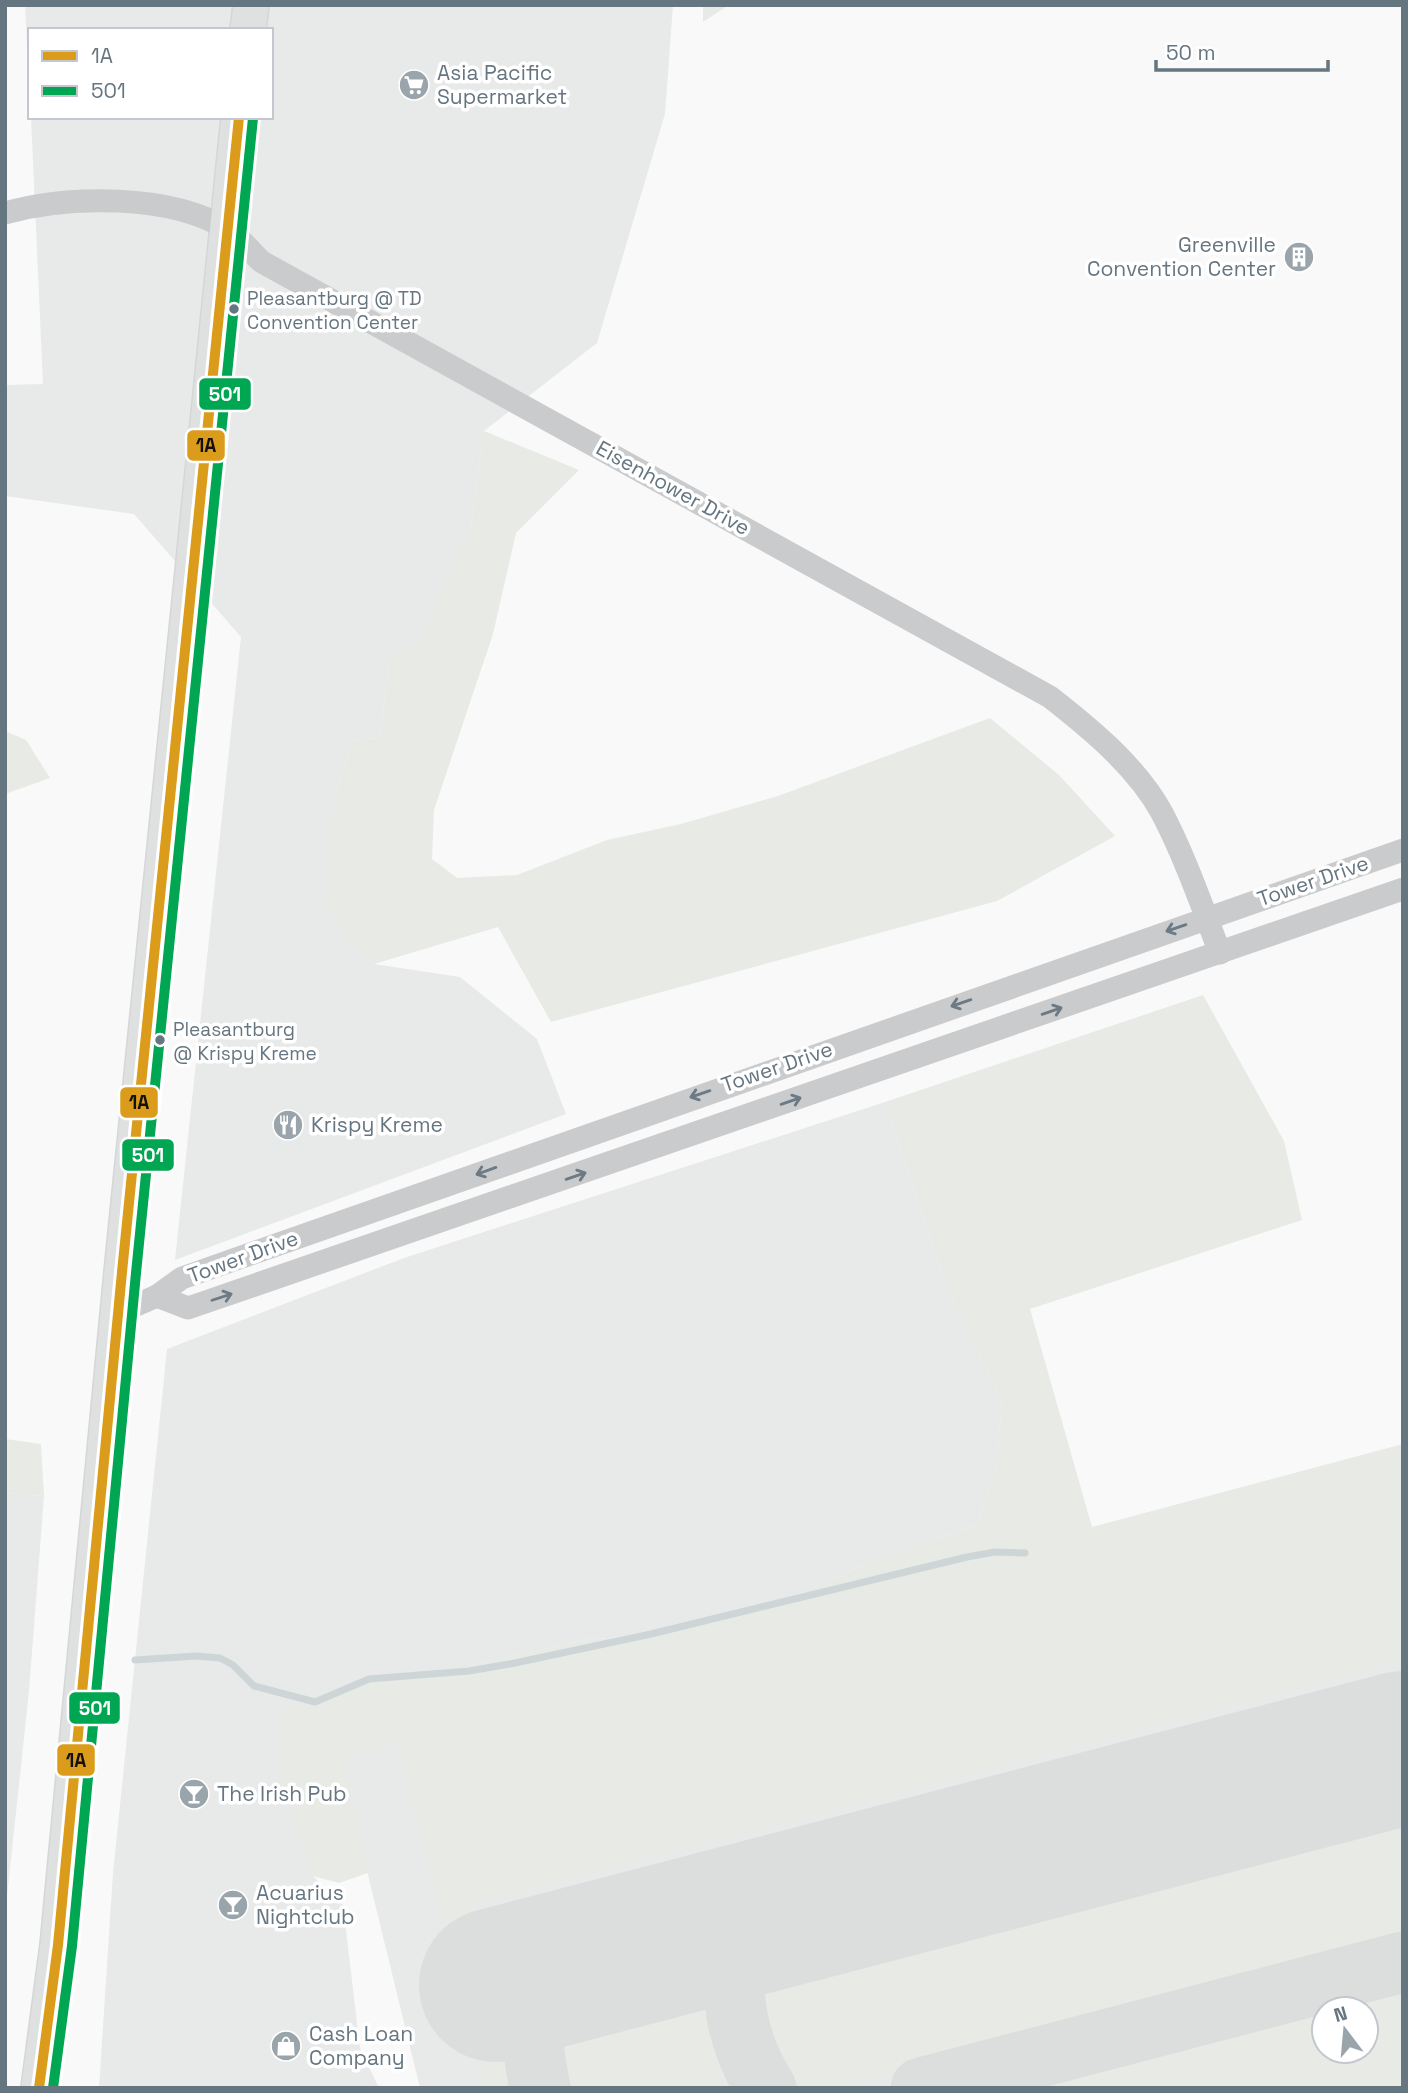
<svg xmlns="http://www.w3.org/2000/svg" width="1408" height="2093" font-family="'Space Grotesk',sans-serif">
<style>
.built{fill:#e8e9e9;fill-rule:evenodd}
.green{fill:#e8eae6;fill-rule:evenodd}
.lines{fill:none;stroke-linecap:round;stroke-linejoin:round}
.stream{stroke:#cdd5d7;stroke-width:7}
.taxiway{stroke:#dcdede;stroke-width:61}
.runway{stroke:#dcdede;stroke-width:154}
.primary-casing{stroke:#d5d6d7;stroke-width:38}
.street{stroke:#cacbcc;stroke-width:23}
.primary{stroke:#dfe0e0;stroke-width:35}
.bus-1-casing{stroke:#fff;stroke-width:16}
.bus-2-casing{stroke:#fff;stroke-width:16}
.bus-1{stroke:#da9c1a;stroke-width:10}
.bus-2{stroke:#00a651;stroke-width:10}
.oneway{stroke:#6b7a85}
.bus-dot{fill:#667681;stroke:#fff;stroke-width:2.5}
.labels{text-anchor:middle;stroke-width:7;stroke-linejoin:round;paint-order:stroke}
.bus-label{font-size:19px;fill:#667681;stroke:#fff;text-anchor:start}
.poi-label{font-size:21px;fill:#667681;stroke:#fff;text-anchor:start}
.street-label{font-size:21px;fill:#667681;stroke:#fff}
.line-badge{stroke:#fff;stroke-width:2.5}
.badge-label{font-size:19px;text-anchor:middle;font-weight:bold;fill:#fff}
.pale-badge-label{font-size:19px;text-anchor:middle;font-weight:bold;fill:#111}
</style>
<rect width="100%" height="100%" fill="#f9f9f9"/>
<!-- built -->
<g class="built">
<path d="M 25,5 L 673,5 L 665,114 L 597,343 L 484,431 L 470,531 L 436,600 L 421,645 L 390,654 L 380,738 L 352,740 L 334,798 L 374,964 L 460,977 L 537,1039 L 566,1114 L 175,1260 L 241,637 L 134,514 L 5,496 L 5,385 L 43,384 L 31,117 L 271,117 L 271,30 L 30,30 L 30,100 Z"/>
<path d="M 885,1102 L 945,1282 L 1002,1401 L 996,1472 L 977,1525 L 872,1561 L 792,1597 L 666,1633 L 586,1640 L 480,1663 L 281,1791 L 297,1826 L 313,1876 L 343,1905 L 360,2048 L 379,2088 L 99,2088 L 113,1873 L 167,1349 L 404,1258 Z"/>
<path d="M 1403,1456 L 1403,2088 L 420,2088 L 334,1736 ZM 1324,2009 L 1366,2009 L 1366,2051 L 1324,2051 Z"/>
<path d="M 5,1493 L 44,1496 L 29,1691 L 5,1915 Z"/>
</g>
<!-- green -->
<g class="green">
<path d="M 703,5 L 729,5 L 703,22 Z"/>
<path d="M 484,431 L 579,470 L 516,533 L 493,634 L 434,810 L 432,859 L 457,878 L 517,875 L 607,840 L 681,824 L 778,796 L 990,718 L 1059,775 L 1115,836 L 997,901 L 551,1022 L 498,927 L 374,964 L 323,909 L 334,798 L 352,740 L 380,738 L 390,654 L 421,644 L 436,600 L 470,531 Z"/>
<path d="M 5,731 L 26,740 L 50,778 L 5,794 Z"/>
<path d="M 1203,995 L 1284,1141 L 1302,1220 L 1030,1309 L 1092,1527 L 1403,1444 L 1403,1661 L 469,1905 L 517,2088 L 486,2088 L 397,1744 L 344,1758 L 368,1873 L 339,1883 L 313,1876 C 293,1814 264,1772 286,1706 L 348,1684 L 480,1663 L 586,1640 L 666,1633 L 792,1597 L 872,1561 L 977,1525 L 996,1472 L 1002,1401 L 945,1282 L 885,1102 Z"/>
<path d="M 5,1439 L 41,1444 L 44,1496 L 5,1493 Z"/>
<path d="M 1403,1823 L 1403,1939 L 835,2088 C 825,2088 812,2090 802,2087 C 765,2077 759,2026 756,1995 Z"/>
<path d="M 1403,1981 L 1403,2088 L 992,2088 ZM 1324,2009 L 1366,2009 L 1366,2051 L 1324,2051 Z"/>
<path d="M 709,2007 C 726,2033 730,2057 731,2088 L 561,2088 L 555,2046 Z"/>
</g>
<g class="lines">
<!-- stream -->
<path class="stream" d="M 135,1660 L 196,1656 L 220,1658 L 233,1665 L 254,1686 L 315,1702 L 369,1679 L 469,1671 L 515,1663 L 651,1634 L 967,1557 L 995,1552 L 1025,1553"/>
<!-- taxiway -->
<g class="taxiway">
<path d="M 1369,1756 L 1403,1759"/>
<path d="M 540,2088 C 529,2032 525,1993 580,1964"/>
<path d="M 766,2088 C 739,2048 719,1976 751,1934 C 761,1921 778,1915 792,1908"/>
<path d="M 921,2088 L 1403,1962"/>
</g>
<!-- runway -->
<path class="runway" d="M 496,1985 L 1403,1748"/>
<!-- primary casing -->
<g class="primary-casing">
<g id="primary">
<path d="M 248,30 L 251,5"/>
<path d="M 39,2088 L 58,1945 L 122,1272 L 239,117"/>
</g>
</g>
<!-- street -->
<g class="street">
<path d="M 5,213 C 68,195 170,194 227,229 C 240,237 251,252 262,262 L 1050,697 C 1091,729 1137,767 1162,813 C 1185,857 1202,906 1220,953"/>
<path d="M 157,1296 L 188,1308 L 1403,889"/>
<path d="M 118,1313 L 157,1296 L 182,1278 L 1403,850"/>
</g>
<!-- primary -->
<use href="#primary" class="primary"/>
<!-- bus-1 casing -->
<g class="bus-1-casing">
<path id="bus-1" d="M 39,2088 L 58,1945 L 122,1272 L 239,117"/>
</g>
<!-- bus-2 casing -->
<g class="bus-2-casing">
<path id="bus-2" d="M 53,2088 L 72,1946 L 136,1273 L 253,118"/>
</g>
<!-- bus-1 -->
<use href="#bus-1" class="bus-1"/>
<!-- bus-2 -->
<use href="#bus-2" class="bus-2"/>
</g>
<!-- one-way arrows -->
<defs><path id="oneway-shaft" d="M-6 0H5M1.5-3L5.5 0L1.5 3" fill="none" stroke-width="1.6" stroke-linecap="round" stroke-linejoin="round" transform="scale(1.75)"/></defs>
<g class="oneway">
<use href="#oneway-shaft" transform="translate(1176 928) rotate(161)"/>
<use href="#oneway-shaft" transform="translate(961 1003) rotate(161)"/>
<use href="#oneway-shaft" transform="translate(1052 1011) rotate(-19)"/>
<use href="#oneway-shaft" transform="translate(700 1094) rotate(161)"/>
<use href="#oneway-shaft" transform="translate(791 1101) rotate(-19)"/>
<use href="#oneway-shaft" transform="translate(486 1171) rotate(160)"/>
<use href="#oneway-shaft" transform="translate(576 1176) rotate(-19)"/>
<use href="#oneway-shaft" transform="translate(222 1297) rotate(-18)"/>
</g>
<!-- icons -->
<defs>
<g id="supermarket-disc" transform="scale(1.575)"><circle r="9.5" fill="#99a4ab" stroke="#fff"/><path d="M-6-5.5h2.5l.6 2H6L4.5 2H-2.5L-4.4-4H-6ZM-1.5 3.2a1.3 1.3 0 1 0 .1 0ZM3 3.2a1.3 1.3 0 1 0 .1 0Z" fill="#fff"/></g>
<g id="building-disc" transform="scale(1.575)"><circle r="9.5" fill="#99a4ab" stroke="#fff"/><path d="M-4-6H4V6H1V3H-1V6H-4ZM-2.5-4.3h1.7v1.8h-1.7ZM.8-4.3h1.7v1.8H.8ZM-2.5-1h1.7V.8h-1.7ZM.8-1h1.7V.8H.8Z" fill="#fff"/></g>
<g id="restaurant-disc" transform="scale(1.575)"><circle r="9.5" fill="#99a4ab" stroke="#fff"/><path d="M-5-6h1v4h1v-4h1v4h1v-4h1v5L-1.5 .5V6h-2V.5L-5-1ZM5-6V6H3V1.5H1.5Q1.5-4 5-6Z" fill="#fff"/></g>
<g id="bar-disc" transform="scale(1.575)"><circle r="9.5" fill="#99a4ab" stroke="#fff"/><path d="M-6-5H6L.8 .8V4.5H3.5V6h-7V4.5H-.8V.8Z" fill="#fff"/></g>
<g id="shop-disc" transform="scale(1.575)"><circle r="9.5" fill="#99a4ab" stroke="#fff"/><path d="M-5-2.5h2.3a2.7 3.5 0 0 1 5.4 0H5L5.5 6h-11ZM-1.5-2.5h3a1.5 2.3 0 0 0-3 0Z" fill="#fff"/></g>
</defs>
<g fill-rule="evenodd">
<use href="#supermarket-disc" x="414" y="85"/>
<use href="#building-disc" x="1299" y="257"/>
<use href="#restaurant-disc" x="288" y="1125"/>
<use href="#bar-disc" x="194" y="1794"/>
<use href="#bar-disc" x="233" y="1905"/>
<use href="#shop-disc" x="286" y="2046"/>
</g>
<!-- markers -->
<g class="bus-dot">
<circle cx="234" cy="309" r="6"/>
<circle cx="160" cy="1040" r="6"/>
</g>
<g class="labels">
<!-- bus labels -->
<g class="bus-label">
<text x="247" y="305">Pleasantburg @ TD<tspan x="247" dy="24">Convention Center</tspan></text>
<text x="173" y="1036">Pleasantburg<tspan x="173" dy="24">@ Krispy Kreme</tspan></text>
</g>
<!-- poi labels -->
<g class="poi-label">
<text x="437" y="80">Asia Pacific<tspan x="437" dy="24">Supermarket</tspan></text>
<text x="1276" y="252" text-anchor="end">Greenville<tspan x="1276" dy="24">Convention Center</tspan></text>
<text x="311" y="1132">Krispy Kreme</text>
<text x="217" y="1801">The Irish Pub</text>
<text x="256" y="1900">Acuarius<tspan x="256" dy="24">Nightclub</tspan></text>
<text x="309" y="2041">Cash Loan<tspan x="309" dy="24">Company</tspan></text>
</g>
<!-- street labels -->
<g class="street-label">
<text transform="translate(673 488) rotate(29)" y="7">Eisenhower Drive</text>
<text transform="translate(1313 881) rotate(-19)" y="7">Tower Drive</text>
<text transform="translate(777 1067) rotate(-19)" y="7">Tower Drive</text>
<text transform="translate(243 1257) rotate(-20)" y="7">Tower Drive</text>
</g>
</g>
<g class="line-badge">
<rect x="198" y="377" width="54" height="34" rx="7" fill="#00a651"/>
<rect x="186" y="429" width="40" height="33" rx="7" fill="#da9c1a"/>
<rect x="119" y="1086" width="40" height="33" rx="7" fill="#da9c1a"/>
<rect x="121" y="1138" width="54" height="34" rx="7" fill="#00a651"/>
<rect x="68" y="1691" width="53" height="34" rx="7" fill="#00a651"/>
<rect x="56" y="1743" width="40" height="34" rx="7" fill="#da9c1a"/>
</g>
<g class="badge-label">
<text x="225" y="401">501</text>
<text x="148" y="1162">501</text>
<text x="95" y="1715">501</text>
</g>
<g class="pale-badge-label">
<text x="206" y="452">1A</text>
<text x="139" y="1109">1A</text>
<text x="76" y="1767">1A</text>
</g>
<!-- border -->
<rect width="1408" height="2093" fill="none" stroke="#667681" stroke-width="14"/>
<!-- legend -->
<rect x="28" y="28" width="245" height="91" fill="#ffffff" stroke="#c2c8cd" stroke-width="2"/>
<rect x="42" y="51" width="35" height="10" fill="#da9c1a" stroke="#c2c8cd" stroke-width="2"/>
<text x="91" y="63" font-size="21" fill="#667681">1A</text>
<rect x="42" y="86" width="35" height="10" fill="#00a651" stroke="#c2c8cd" stroke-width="2"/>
<text x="91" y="98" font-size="21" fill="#667681">501</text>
<!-- north arrow -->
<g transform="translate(1345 2030) rotate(344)"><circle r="33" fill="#ffffff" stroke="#c2c8cd" stroke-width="2"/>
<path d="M0-5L12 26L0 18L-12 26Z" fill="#99a4ab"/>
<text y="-10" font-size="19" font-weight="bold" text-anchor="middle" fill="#667681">N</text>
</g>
<!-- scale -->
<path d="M1156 60v10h172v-10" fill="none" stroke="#667681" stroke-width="3.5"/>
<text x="1166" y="60" font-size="21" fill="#667681" stroke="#ffffff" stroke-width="5" paint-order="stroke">50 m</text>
</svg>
